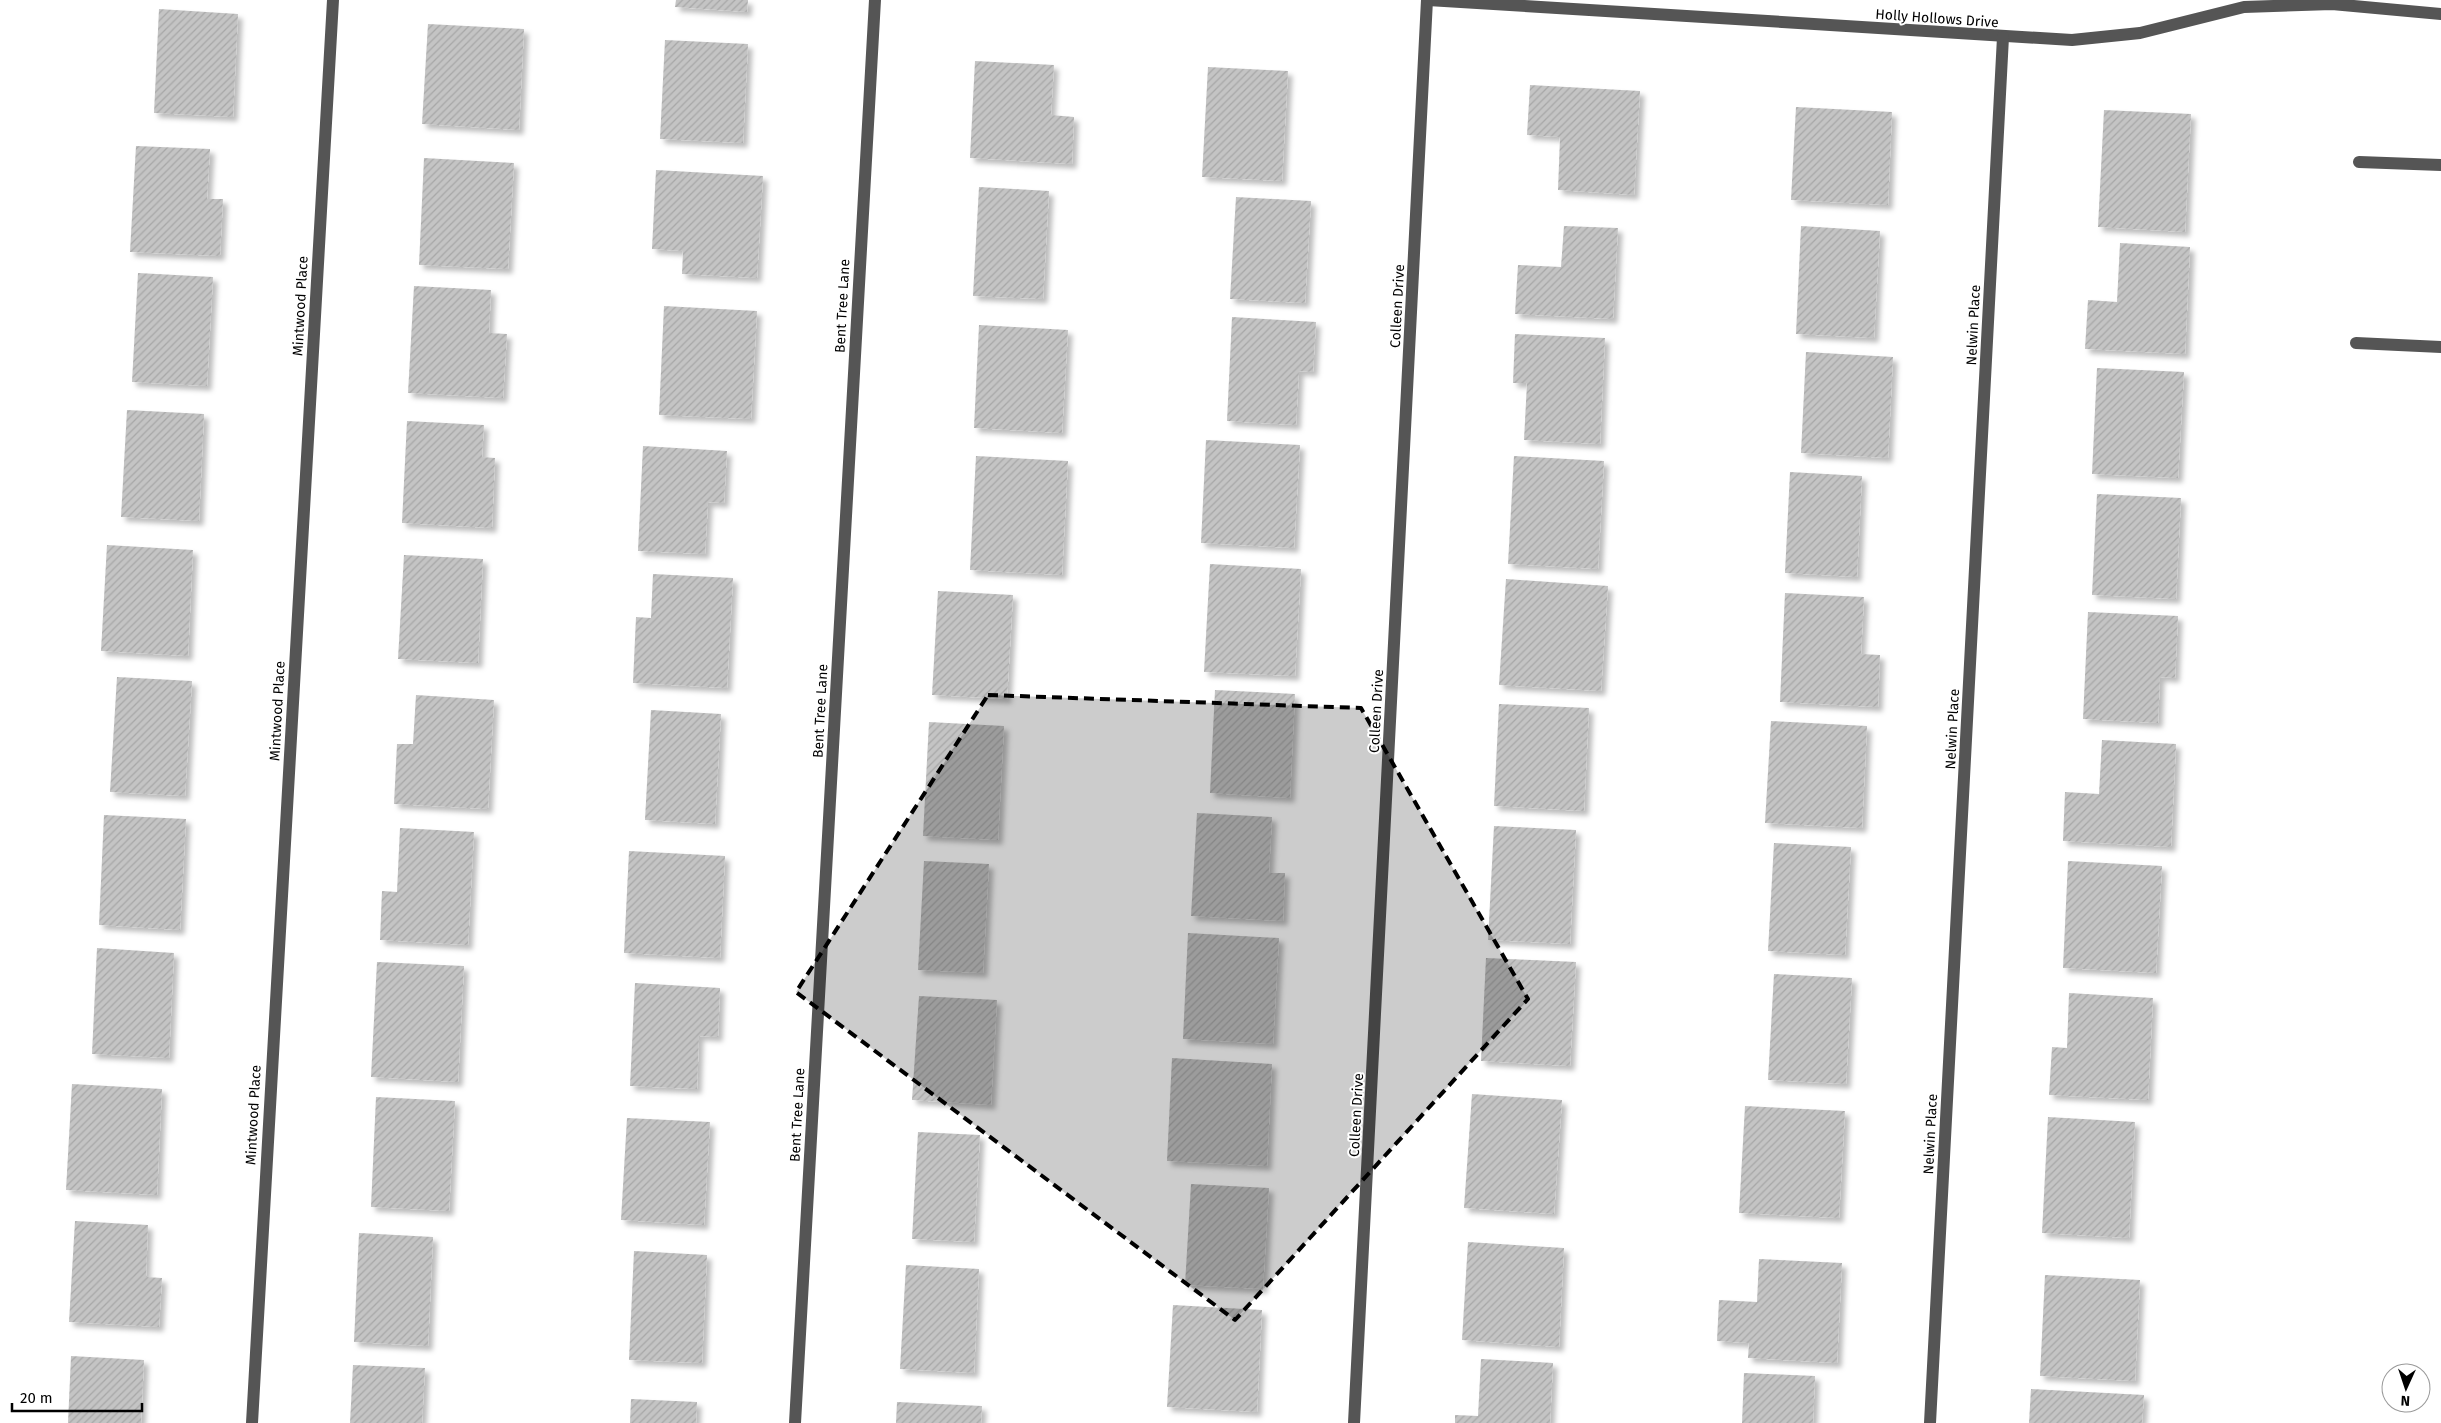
<svg xmlns="http://www.w3.org/2000/svg" width="2441" height="1423" font-family="'Fira Sans',sans-serif">
<style>
.building{fill:url(#building-hatch);filter:url(#shadow)}
.lines{fill:none;stroke-linecap:round;stroke-linejoin:round}
.minor{stroke:#555;stroke-width:12}
.marked{fill:#000;fill-opacity:0.2;stroke:#000;stroke-width:4;stroke-dasharray:10 6;stroke-linejoin:round}
.labels{text-anchor:middle;stroke-width:4;stroke-linejoin:round;paint-order:stroke}
.street-label{font-size:14px;fill:#000;stroke:#fff}
</style>
<defs>
<pattern id="building-hatch" width="6" height="6" patternUnits="userSpaceOnUse" patternTransform="scale(1.25)"><rect width="6" height="6" fill="#c4c4c4"/><path d="M-1 1l2-2M0 6l6-6M5 7l2-2" fill="none" stroke="#a7a7a7"/></pattern>
<filter id="shadow"><feDropShadow dx="4.5" dy="4.5" stdDeviation="2.5" flood-color="#0004"/></filter>
</defs>
<rect width="100%" height="100%" fill="#fff"/>
<!-- building -->
<g class="building">
<path d="M 676,0 L 748,0 L 747,12 L 675,7 Z"/>
<path d="M 159,9 L 238,14 L 233,117 L 154,113 Z"/>
<path d="M 428,24 L 524,29 L 519,130 L 422,124 Z"/>
<path d="M 665,40 L 748,44 L 743,143 L 660,139 Z"/>
<path d="M 975,61 L 1054,65 L 1051,115 L 1074,117 L 1072,164 L 970,158 Z"/>
<path d="M 1208,67 L 1288,71 L 1282,181 L 1202,177 Z"/>
<path d="M 1530,85 L 1640,91 L 1634,195 L 1558,190 L 1560,137 L 1527,135 Z"/>
<path d="M 1796,107 L 1892,112 L 1888,205 L 1791,200 Z"/>
<path d="M 2104,110 L 2191,114 L 2185,232 L 2098,227 Z"/>
<path d="M 136,146 L 210,149 L 207,199 L 223,199 L 220,256 L 130,252 Z"/>
<path d="M 424,158 L 514,163 L 508,269 L 419,265 Z"/>
<path d="M 656,170 L 763,176 L 757,278 L 682,274 L 683,251 L 652,249 Z"/>
<path d="M 979,187 L 1049,191 L 1043,299 L 973,296 Z"/>
<path d="M 1236,197 L 1311,201 L 1305,303 L 1230,299 Z"/>
<path d="M 1564,226 L 1618,228 L 1613,319 L 1515,314 L 1518,265 L 1561,267 Z"/>
<path d="M 1801,226 L 1880,231 L 1874,338 L 1796,334 Z"/>
<path d="M 2120,243 L 2190,247 L 2185,354 L 2085,349 L 2088,300 L 2117,302 Z"/>
<path d="M 138,273 L 213,277 L 207,386 L 132,382 Z"/>
<path d="M 414,286 L 491,290 L 489,333 L 507,334 L 503,398 L 408,393 Z"/>
<path d="M 664,306 L 757,311 L 751,419 L 659,415 Z"/>
<path d="M 1232,317 L 1316,322 L 1313,372 L 1299,371 L 1296,425 L 1227,421 Z"/>
<path d="M 979,325 L 1068,330 L 1062,433 L 974,428 Z"/>
<path d="M 1515,334 L 1605,338 L 1600,444 L 1524,440 L 1527,383 L 1513,383 Z"/>
<path d="M 1806,352 L 1893,357 L 1888,458 L 1801,453 Z"/>
<path d="M 2097,368 L 2184,372 L 2178,478 L 2092,474 Z"/>
<path d="M 127,410 L 204,414 L 199,521 L 121,517 Z"/>
<path d="M 407,421 L 484,425 L 482,457 L 495,458 L 492,528 L 402,523 Z"/>
<path d="M 1206,440 L 1300,445 L 1294,548 L 1201,543 Z"/>
<path d="M 643,446 L 727,451 L 724,503 L 708,502 L 705,554 L 638,551 Z"/>
<path d="M 976,456 L 1068,461 L 1062,575 L 970,570 Z"/>
<path d="M 1514,456 L 1604,461 L 1598,569 L 1508,564 Z"/>
<path d="M 1790,472 L 1862,476 L 1857,577 L 1785,573 Z"/>
<path d="M 2097,494 L 2181,498 L 2176,599 L 2092,595 Z"/>
<path d="M 107,545 L 193,550 L 188,656 L 101,651 Z"/>
<path d="M 404,555 L 483,559 L 478,663 L 398,659 Z"/>
<path d="M 1210,564 L 1301,569 L 1295,676 L 1204,672 Z"/>
<path d="M 653,574 L 733,578 L 727,688 L 633,683 L 636,617 L 651,618 Z"/>
<path d="M 1506,579 L 1608,586 L 1601,691 L 1499,685 Z"/>
<path d="M 938,591 L 1013,595 L 1007,699 L 932,695 Z"/>
<path d="M 1785,593 L 1864,597 L 1861,654 L 1880,655 L 1878,707 L 1780,702 Z"/>
<path d="M 2088,612 L 2178,616 L 2175,678 L 2160,677 L 2158,723 L 2083,719 Z"/>
<path d="M 117,677 L 192,681 L 185,796 L 110,792 Z"/>
<path d="M 1215,690 L 1295,694 L 1290,798 L 1210,793 Z"/>
<path d="M 416,695 L 494,700 L 488,809 L 394,804 L 397,744 L 413,744 Z"/>
<path d="M 1499,704 L 1589,708 L 1584,811 L 1494,806 Z"/>
<path d="M 651,710 L 721,714 L 715,824 L 645,820 Z"/>
<path d="M 1771,721 L 1867,726 L 1862,828 L 1765,823 Z"/>
<path d="M 929,722 L 1004,726 L 998,840 L 923,836 Z"/>
<path d="M 2102,740 L 2176,744 L 2171,847 L 2063,841 L 2065,792 L 2099,794 Z"/>
<path d="M 1197,813 L 1272,817 L 1269,873 L 1285,873 L 1283,921 L 1191,916 Z"/>
<path d="M 104,815 L 186,819 L 180,930 L 99,925 Z"/>
<path d="M 1494,826 L 1576,830 L 1570,944 L 1488,940 Z"/>
<path d="M 400,828 L 474,832 L 468,945 L 380,940 L 382,891 L 397,892 Z"/>
<path d="M 1774,843 L 1851,847 L 1845,955 L 1768,951 Z"/>
<path d="M 629,851 L 725,856 L 720,958 L 624,953 Z"/>
<path d="M 924,861 L 989,864 L 983,973 L 918,970 Z"/>
<path d="M 2068,861 L 2162,866 L 2156,973 L 2063,968 Z"/>
<path d="M 1188,933 L 1279,938 L 1273,1044 L 1183,1039 Z"/>
<path d="M 97,948 L 174,953 L 169,1058 L 92,1054 Z"/>
<path d="M 1486,958 L 1576,962 L 1570,1066 L 1481,1061 Z"/>
<path d="M 377,962 L 464,966 L 458,1082 L 371,1077 Z"/>
<path d="M 1774,974 L 1852,978 L 1846,1084 L 1768,1080 Z"/>
<path d="M 635,983 L 720,988 L 718,1037 L 699,1036 L 697,1089 L 630,1086 Z"/>
<path d="M 2069,993 L 2153,998 L 2148,1100 L 2049,1095 L 2052,1047 L 2067,1048 Z"/>
<path d="M 919,996 L 997,1000 L 991,1105 L 912,1100 Z"/>
<path d="M 1172,1058 L 1272,1064 L 1267,1166 L 1167,1161 Z"/>
<path d="M 72,1084 L 162,1089 L 157,1195 L 66,1190 Z"/>
<path d="M 1472,1094 L 1562,1100 L 1554,1214 L 1464,1208 Z"/>
<path d="M 376,1097 L 455,1101 L 449,1211 L 371,1207 Z"/>
<path d="M 1745,1106 L 1845,1111 L 1839,1218 L 1739,1213 Z"/>
<path d="M 2048,1117 L 2135,1122 L 2129,1238 L 2042,1233 Z"/>
<path d="M 627,1118 L 710,1122 L 704,1225 L 621,1220 Z"/>
<path d="M 918,1132 L 980,1135 L 974,1242 L 912,1239 Z"/>
<path d="M 1191,1184 L 1269,1188 L 1263,1289 L 1185,1285 Z"/>
<path d="M 75,1221 L 148,1225 L 146,1277 L 162,1278 L 159,1327 L 69,1322 Z"/>
<path d="M 359,1233 L 433,1237 L 428,1346 L 354,1342 Z"/>
<path d="M 1468,1242 L 1564,1248 L 1559,1347 L 1462,1340 Z"/>
<path d="M 634,1251 L 707,1255 L 702,1363 L 629,1360 Z"/>
<path d="M 1759,1259 L 1842,1263 L 1837,1363 L 1748,1358 L 1749,1343 L 1717,1341 L 1719,1300 L 1757,1302 Z"/>
<path d="M 906,1265 L 979,1269 L 974,1373 L 900,1369 Z"/>
<path d="M 2045,1275 L 2140,1280 L 2135,1381 L 2040,1376 Z"/>
<path d="M 1173,1305 L 1262,1310 L 1257,1412 L 1167,1407 Z"/>
<path d="M 71,1356 L 144,1360 L 141,1423 L 68,1423 Z"/>
<path d="M 1481,1359 L 1553,1363 L 1550,1423 L 1455,1423 L 1455,1415 L 1478,1416 Z"/>
<path d="M 353,1365 L 425,1368 L 422,1423 L 350,1423 Z"/>
<path d="M 1744,1373 L 1815,1376 L 1813,1423 L 1742,1423 Z"/>
<path d="M 2031,1389 L 2144,1395 L 2142,1423 L 2029,1423 Z"/>
<path d="M 631,1399 L 697,1402 L 696,1423 L 630,1423 Z"/>
<path d="M 897,1402 L 982,1406 L 981,1423 L 896,1423 Z"/>
</g>
<g class="lines">
<!-- minor -->
<g class="minor">
<path d="M 1428,0 L 2072,40 L 2140,33 L 2244,7 L 2332,4 L 2441,14"/>
<path d="M 2359,162 L 2441,165"/>
<path d="M 2356,343 L 2441,347"/>
<path d="M 252,1423 L 333,0"/>
<path d="M 795,1423 L 875,0"/>
<path d="M 1354,1423 L 1427,0"/>
<path d="M 1930,1423 L 2003,37"/>
</g>
</g>
<!-- marked area -->
<path class="marked" d="M 988,695 L 1361,708 L 1528,999 L 1235,1320 L 796,992 Z"/>
<g class="labels">
<!-- street labels -->
<g class="street-label">
<text transform="translate(1937 18) rotate(4)" y="5">Holly Hollows Drive</text>
<text transform="translate(300 306) rotate(-87)" y="5">Mintwood Place</text>
<text transform="translate(842 306) rotate(-87)" y="5">Bent Tree Lane</text>
<text transform="translate(1397 306) rotate(-87)" y="5">Colleen Drive</text>
<text transform="translate(1973 325) rotate(-87)" y="5">Nelwin Place</text>
<text transform="translate(277 711) rotate(-87)" y="5">Mintwood Place</text>
<text transform="translate(820 711) rotate(-87)" y="5">Bent Tree Lane</text>
<text transform="translate(1376 711) rotate(-87)" y="5">Colleen Drive</text>
<text transform="translate(1952 729) rotate(-87)" y="5">Nelwin Place</text>
<text transform="translate(253 1115) rotate(-87)" y="5">Mintwood Place</text>
<text transform="translate(797 1115) rotate(-87)" y="5">Bent Tree Lane</text>
<text transform="translate(1356 1115) rotate(-87)" y="5">Colleen Drive</text>
<text transform="translate(1930 1134) rotate(-87)" y="5">Nelwin Place</text>
</g>
</g>
<!-- north arrow -->
<g transform="translate(2406 1388) rotate(183)"><circle r="24" fill="#ffffff" stroke="#999999"/>
<path d="M0-4L9 19L0 12L-9 19Z" fill="#000000"/>
<text y="-8" font-size="14" font-weight="bold" text-anchor="middle" fill="#000000">N</text>
</g>
<!-- scale -->
<path d="M12 1403v8h130v-8" fill="none" stroke="#000000" stroke-width="2.5"/>
<text x="20" y="1403" font-size="15" fill="#000000" stroke="#ffffff" stroke-width="4" paint-order="stroke">20 m</text>
</svg>
